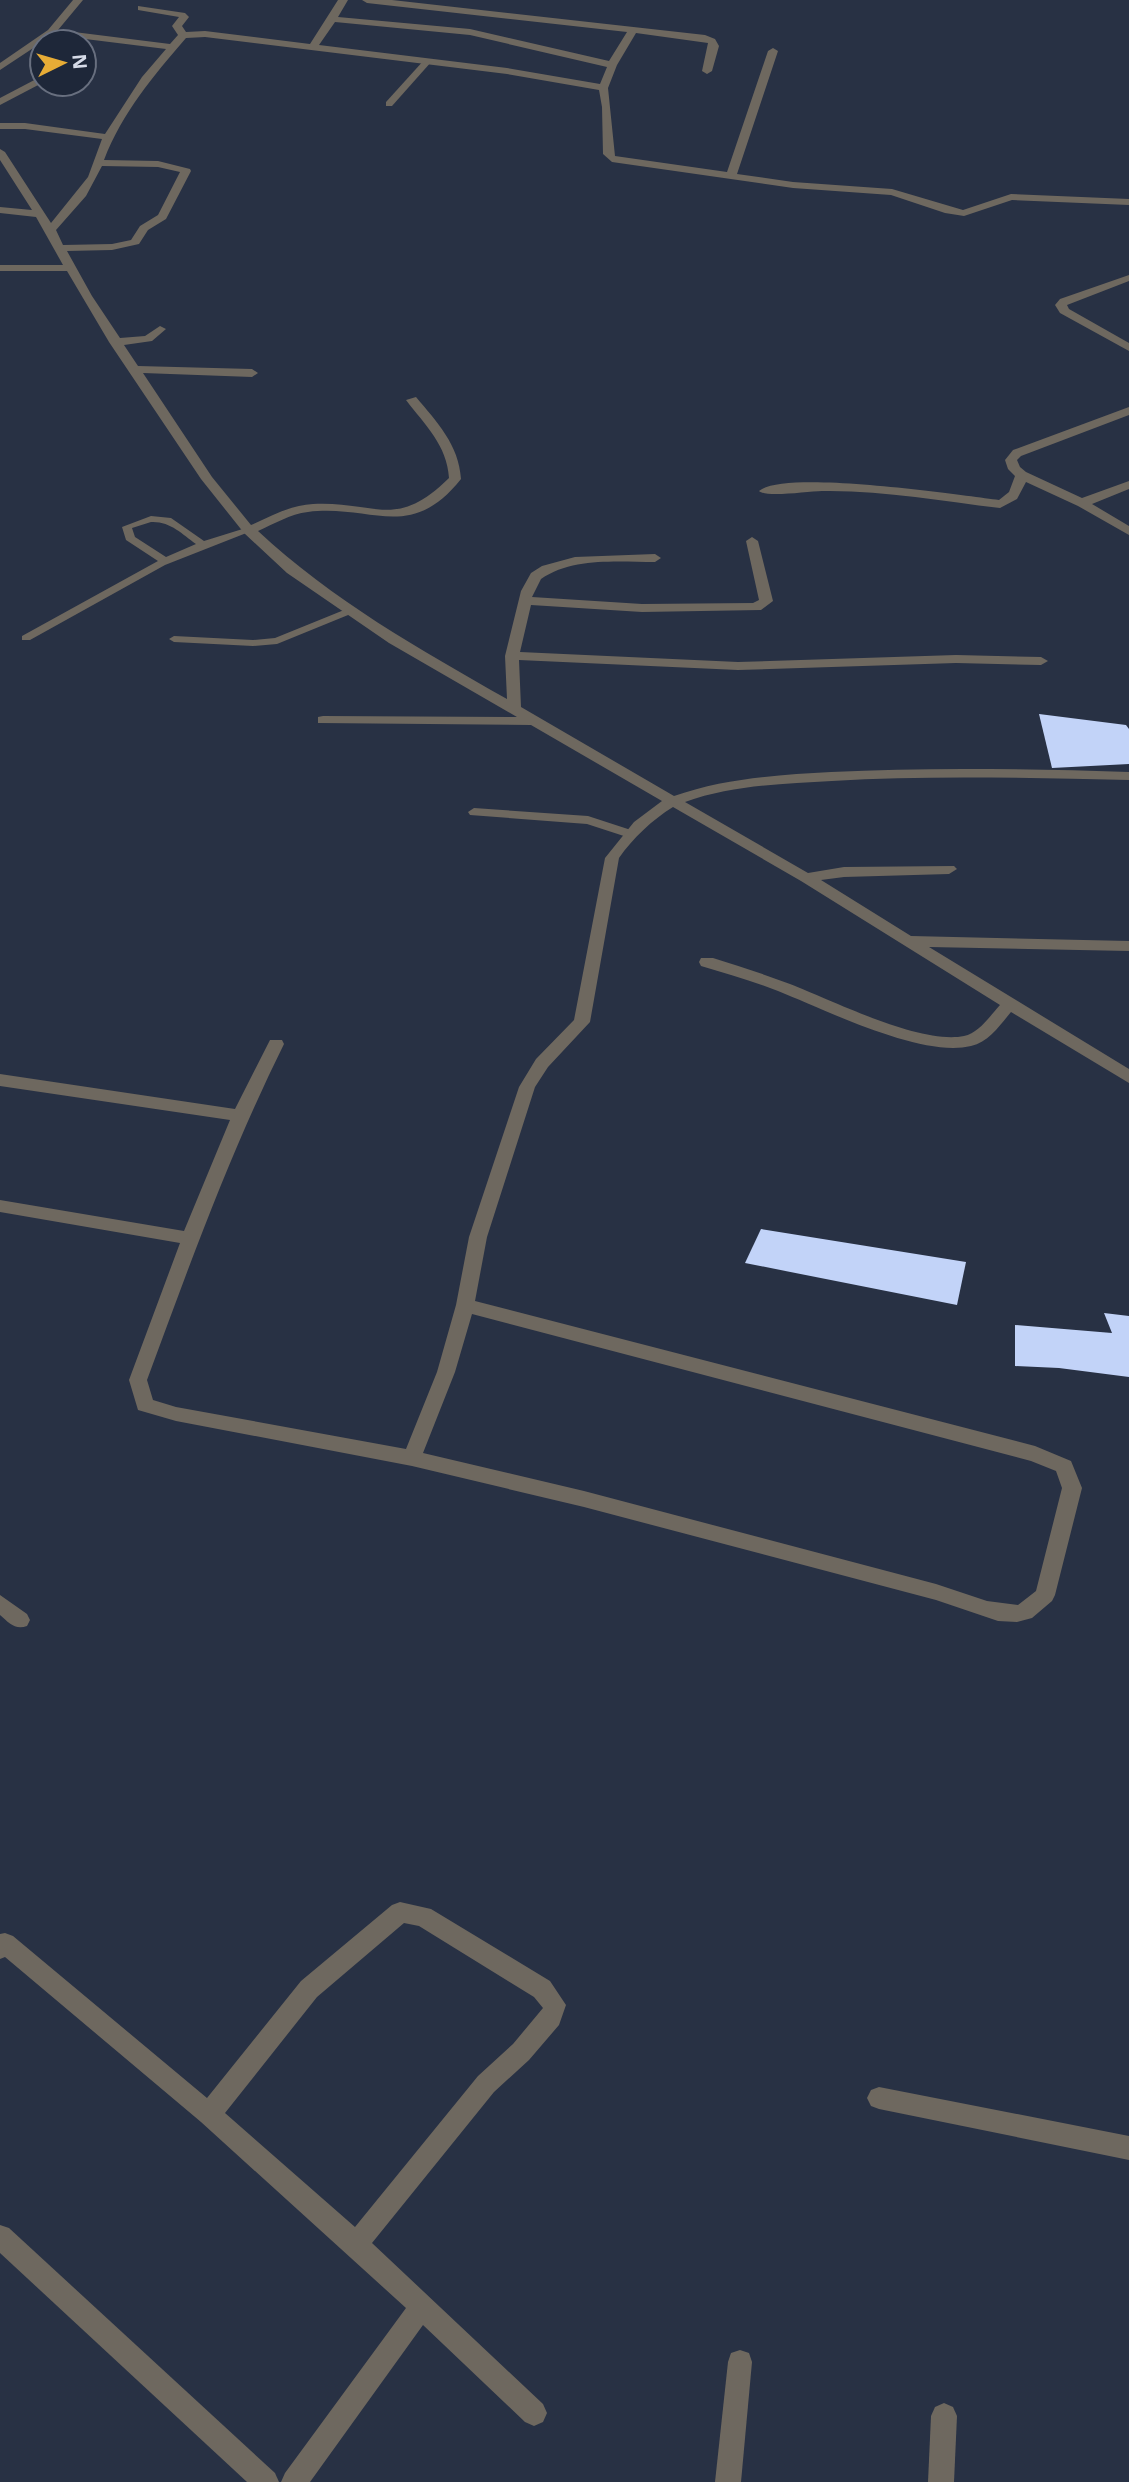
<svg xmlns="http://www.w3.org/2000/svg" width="1129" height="2482" font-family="'Open Sans',sans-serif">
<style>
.building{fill:#c2d3f8}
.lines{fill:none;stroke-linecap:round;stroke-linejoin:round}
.service{fill:#6e685f;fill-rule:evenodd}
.minor{fill:#6e685f;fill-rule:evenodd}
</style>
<rect width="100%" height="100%" fill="#283144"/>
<!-- building -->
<g class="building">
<path d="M 1039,714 L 1126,725 L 1129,729 L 1129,764 L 1052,768 Z"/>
<path d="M 761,1229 L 966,1262 L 957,1305 L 745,1263 Z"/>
<path d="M 1104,1313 L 1129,1316 L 1129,1377 L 1059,1368 L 1015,1366 L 1015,1325 L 1112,1333 Z"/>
</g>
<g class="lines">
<!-- service -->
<g class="service">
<path d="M 425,59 L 432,61 L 392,106 L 386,106 L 386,102 Z"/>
<path d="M 151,516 L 171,518 L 204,541 L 249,527 L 254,530 L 165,565 L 30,640 L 22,640 L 22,636 L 158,561 L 126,540 L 122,527 ZM 151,522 C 170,521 182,534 196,544 L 166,557 L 135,537 L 132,528 Z"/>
<path d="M 349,608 L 354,611 L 353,613 L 277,644 L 253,646 L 174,642 L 169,639 L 174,636 L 253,640 L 275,638 Z"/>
<path d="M 474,808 L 588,816 L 634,831 L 636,834 L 630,838 L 587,824 L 470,815 L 468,812 Z"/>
</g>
<!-- minor -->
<g class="minor">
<path d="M 73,0 L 83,0 L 58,30 L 170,44 L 178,35 L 172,26 L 179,17 L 138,10 L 138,6 L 185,13 L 189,17 L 182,26 L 186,32 L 205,31 L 310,44 L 338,0 L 348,0 L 338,17 L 470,29 L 609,61 L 627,32 L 367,3 L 362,0 L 392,0 L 705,35 L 715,39 L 719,46 L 712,71 L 707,74 L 702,71 L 708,43 L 636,33 L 617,65 L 608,88 L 615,156 L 727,172 L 768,51 L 773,48 L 778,51 L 737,174 L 793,182 L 892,189 L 963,210 L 1011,194 L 1129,199 L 1129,205 L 1012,200 L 964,216 L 945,213 L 891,195 L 793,188 L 612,162 L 603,154 L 602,107 L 599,90 L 507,74 L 205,37 L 186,38 C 154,75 122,113 104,160 L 158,161 L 190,169 L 191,171 L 166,219 L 148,230 L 139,244 L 112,250 L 67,251 L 92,296 L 120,338 L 145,336 L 160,326 L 166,329 L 152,341 L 124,345 L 138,366 L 252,369 L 258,373 L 252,377 L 143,373 L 212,477 L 251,525 C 271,516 291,505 313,504 C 377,501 395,531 449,478 C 447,445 425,425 406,400 L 416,397 C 437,422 459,445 461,479 C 410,543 372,504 308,512 C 290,514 274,524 258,531 C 332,600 419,649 507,699 L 505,656 L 521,591 L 531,573 L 542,566 L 575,557 L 655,554 L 661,558 L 655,562 C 618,562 573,557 541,579 L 532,597 L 642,604 L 753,603 L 759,600 L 746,541 L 752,537 L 758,541 L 773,601 L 761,610 L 642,612 L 531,605 L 520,652 L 738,662 L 956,655 L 1041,657 L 1048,661 L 1041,665 L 956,663 L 738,670 L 519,660 L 521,707 L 674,796 C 725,778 778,775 831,772 C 931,767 1030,769 1129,772 L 1129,780 C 1030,778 931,775 832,781 C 782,784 732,785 685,802 L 808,873 L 844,867 L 954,866 L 957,869 L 949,874 L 844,877 L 821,880 L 911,936 L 1129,941 L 1129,951 L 929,947 L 1129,1069 L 1129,1083 L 1011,1012 C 1000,1025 989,1042 971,1046 C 921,1058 826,1010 778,991 C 753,981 727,974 701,966 L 699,962 L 701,958 L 713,958 C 738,966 764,974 790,984 C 832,1000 920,1045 964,1036 C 979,1033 990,1016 1000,1005 L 801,881 L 673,807 C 652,820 633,838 619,858 L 590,1022 L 548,1067 L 535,1087 L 487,1237 L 475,1301 L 1035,1446 L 1071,1461 L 1082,1488 L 1055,1595 L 1052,1601 L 1032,1618 L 1017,1622 L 998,1621 L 936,1600 L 584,1507 L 412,1466 L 176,1421 L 138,1410 L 129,1380 L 180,1243 L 0,1212 L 0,1200 L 184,1231 L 230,1120 L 0,1086 L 0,1074 L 235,1109 L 270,1040 L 282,1040 L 284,1044 C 230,1153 189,1266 147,1380 L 153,1400 L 176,1407 L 406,1449 L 437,1372 L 456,1305 L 469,1237 L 519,1087 L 536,1059 L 574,1020 L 605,858 L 634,822 L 662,801 L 531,725 L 318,723 L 318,717 L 323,716 L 517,717 L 389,643 L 287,573 L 244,533 L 201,479 L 109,342 L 67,271 L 0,271 L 0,265 L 63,265 L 36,217 L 0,213 L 0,207 L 32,210 L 0,160 L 0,149 L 5,152 L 51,223 L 88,177 L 102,139 L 25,129 L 0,129 L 0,123 L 25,123 L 105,134 L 142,77 L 166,49 L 53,35 L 0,70 L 0,63 L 48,30 ZM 335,22 L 470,35 L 607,67 L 600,84 L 507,68 L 319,45 ZM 102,166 L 158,167 L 180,172 L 158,215 L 140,226 L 131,240 L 112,244 L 63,245 L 56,230 L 86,196 ZM 472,1314 L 1031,1461 L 1056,1471 L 1062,1488 L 1036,1591 L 1018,1605 L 987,1601 L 936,1584 L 584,1491 L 423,1453 L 455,1372 Z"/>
<path d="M 84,68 L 93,69 L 95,71 L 84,74 Z"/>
<path d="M 42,76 L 42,83 L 0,105 L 0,98 Z"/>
<path d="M 1129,275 L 1129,281 L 1067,305 L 1069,309 L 1129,343 L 1129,351 L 1060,313 L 1055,305 L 1060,299 Z"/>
<path d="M 1129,407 L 1129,415 L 1021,456 L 1017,460 L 1020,467 L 1026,472 L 1082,498 L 1129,481 L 1129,489 L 1092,504 L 1129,526 L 1129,535 L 1078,506 L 1026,482 L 1017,499 L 1000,508 C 941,501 882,490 822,491 C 808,491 767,498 759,491 C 785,469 958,495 999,500 L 1009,492 L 1015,476 L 1008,469 L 1005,460 L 1013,450 Z"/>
<path d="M 0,1595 L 27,1614 L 30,1620 L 27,1626 C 15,1630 9,1623 0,1615 Z"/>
<path d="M 400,1902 L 431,1909 L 550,1981 L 566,2005 L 559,2025 L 529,2060 L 494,2092 L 372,2243 L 543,2404 L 547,2413 L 543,2422 L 534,2426 L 525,2422 L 423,2325 L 310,2482 L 281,2482 L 285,2473 L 406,2308 L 201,2122 L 5,1957 L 0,1959 L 0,1934 L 5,1933 L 13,1936 L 207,2098 L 301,1981 L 392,1905 ZM 404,1923 L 419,1926 L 534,1997 L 543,2008 L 513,2044 L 478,2076 L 355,2227 L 225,2113 L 317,1997 Z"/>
<path d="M 879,2087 L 1129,2136 L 1129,2160 L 879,2109 L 871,2106 L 867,2098 L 871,2090 Z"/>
<path d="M 0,2225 L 9,2228 L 275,2473 L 279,2482 L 247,2482 L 0,2253 Z"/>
<path d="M 740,2350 L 749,2353 L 752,2362 L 741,2482 L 715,2482 L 728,2362 L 731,2353 Z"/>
<path d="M 944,2403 L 953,2407 L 957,2416 L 954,2482 L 928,2482 L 931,2416 L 935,2407 Z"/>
</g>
</g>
<!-- north arrow -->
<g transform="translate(63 63) rotate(85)"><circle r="33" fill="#1e2739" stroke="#686f7f" stroke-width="2"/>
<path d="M0-5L12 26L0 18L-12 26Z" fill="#e7ac36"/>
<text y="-10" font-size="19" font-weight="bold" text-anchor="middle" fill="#d6dbe8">N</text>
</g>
</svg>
